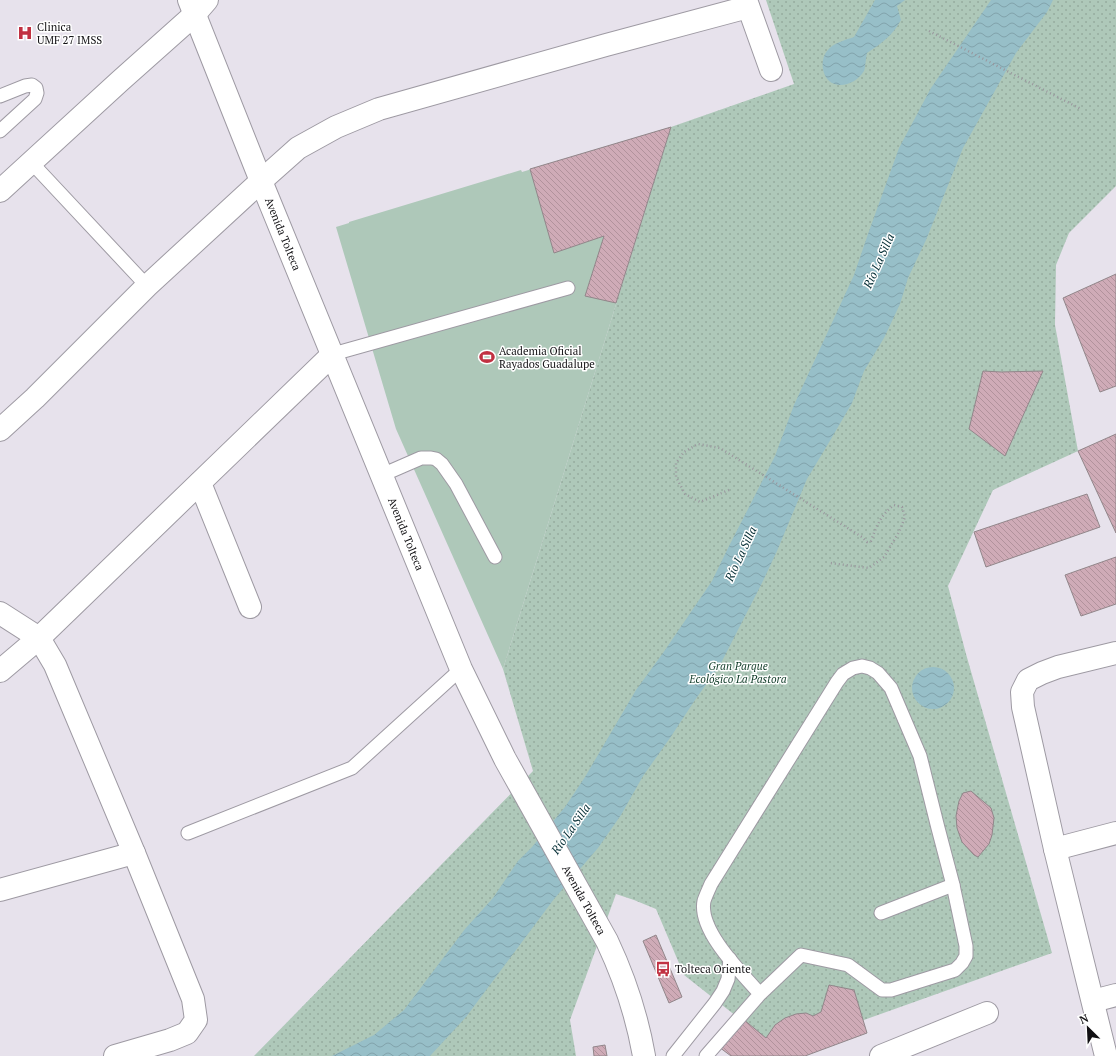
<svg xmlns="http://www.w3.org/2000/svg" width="1116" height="1056" font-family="'PT Serif',serif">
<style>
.green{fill:url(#green-dots)}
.pitch{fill:#aec8b9}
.water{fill:url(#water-waves)}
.building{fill:url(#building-back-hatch);stroke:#91868a}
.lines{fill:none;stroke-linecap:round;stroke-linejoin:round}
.lane-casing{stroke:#9e9aa3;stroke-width:15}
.street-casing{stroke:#9e9aa3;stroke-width:24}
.secondary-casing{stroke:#9e9aa3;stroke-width:24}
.path{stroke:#99969d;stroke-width:2.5;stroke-dasharray:1 3;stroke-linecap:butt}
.lane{stroke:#fff;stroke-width:13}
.street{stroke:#fff;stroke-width:22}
.secondary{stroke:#fff;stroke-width:22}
.labels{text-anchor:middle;stroke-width:3;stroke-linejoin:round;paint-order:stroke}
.poi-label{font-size:11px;fill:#111013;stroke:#fff;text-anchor:start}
.street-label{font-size:11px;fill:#111013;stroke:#fff}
.park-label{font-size:11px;font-style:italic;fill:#103c28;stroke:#fff}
.water-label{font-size:12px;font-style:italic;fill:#062f36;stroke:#fff}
</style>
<defs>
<pattern id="green-dots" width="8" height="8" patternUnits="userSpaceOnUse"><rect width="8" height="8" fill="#aec8b9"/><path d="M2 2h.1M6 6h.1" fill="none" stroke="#95ab9e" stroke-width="1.8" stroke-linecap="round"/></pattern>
<pattern id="water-waves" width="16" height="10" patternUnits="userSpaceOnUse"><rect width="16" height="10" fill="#97bfc8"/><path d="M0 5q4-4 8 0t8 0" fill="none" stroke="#81a3ab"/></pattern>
<pattern id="building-back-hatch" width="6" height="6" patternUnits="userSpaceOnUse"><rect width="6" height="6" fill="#cfabb7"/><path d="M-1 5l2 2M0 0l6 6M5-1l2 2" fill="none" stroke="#b1929c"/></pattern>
</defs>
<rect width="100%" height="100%" fill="#e7e2ec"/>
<!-- green -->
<path class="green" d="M 766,0 L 1116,0 L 1116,186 L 1069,233 L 1056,265 L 1055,325 L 1078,451 L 993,490 L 948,586 L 966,654 L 1052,953 L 788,1047 L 766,1038 L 755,1031 L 684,975 L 656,909 L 634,900 L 616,894 L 570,1020 L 576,1056 L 254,1056 L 533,771 L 503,669 L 671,127 L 794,84 Z"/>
<!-- pitch -->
<path class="pitch" d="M 671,127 L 503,669 L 396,429 L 336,227 L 349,223 L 349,222 L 521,170 L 522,172 Z"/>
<!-- water -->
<g class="water">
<path d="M 875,0 L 905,0 L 897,6 L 901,20 C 893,35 881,44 867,53 C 866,57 865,69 864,71 C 854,88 827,92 823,69 C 822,63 823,56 827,51 C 833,43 845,40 854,37 Z"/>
<path d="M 991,0 L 1053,0 L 1047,12 L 1016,53 L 963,148 L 926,240 L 908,278 L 900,304 L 884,338 L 864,371 L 852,403 L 831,439 L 807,479 L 777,551 L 762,583 L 720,665 L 695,700 L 670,738 L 643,776 L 621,815 L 598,848 L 554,899 L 466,1017 L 430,1056 L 332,1056 L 374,1035 L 404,1010 L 465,929 L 493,898 L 518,861 L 532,847 L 565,807 L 585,777 L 636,690 L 663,653 L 712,581 L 729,546 L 747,511 L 775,456 L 794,405 L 854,275 L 868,234 L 899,148 L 931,88 Z"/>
<circle cx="933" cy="688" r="21"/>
</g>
<!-- building -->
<g class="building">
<path d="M 671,127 L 616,303 L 585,296 L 604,236 L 554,253 L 530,169 Z"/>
<path d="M 1116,274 L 1116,386 L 1100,392 L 1063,298 Z"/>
<path d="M 983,371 L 1001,372 L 1043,371 L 1005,456 L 969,429 Z"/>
<path d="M 1116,434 L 1116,533 L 1078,451 Z"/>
<path d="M 1087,494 L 1100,527 L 986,567 L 974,532 Z"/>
<path d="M 1116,557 L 1116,604 L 1081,616 L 1065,575 Z"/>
<path d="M 971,791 L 991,808 L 994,818 L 992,835 L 989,844 L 978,857 L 974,855 L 962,842 L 957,828 L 956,816 L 959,801 L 963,793 Z"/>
<path d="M 656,935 L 682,997 L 669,1003 L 643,941 Z"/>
<path d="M 829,985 L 854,990 L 867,1033 L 805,1056 L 731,1056 L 719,1047 L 743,1019 L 766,1038 L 775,1025 L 785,1018 L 796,1014 L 806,1013 L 813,1016 L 821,1012 Z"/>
<path d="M 605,1045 L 607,1056 L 594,1056 L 593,1047 Z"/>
</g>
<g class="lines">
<!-- lane casing -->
<g class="lane-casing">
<g id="lane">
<path d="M 0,96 L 25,86 L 32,85 L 36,88 L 37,93 L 35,99 L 0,131"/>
<path d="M 31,162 L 147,286"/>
<path d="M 333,354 L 568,288"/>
<path d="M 382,475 L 421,458 L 431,458 L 436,459 L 442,464 L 456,484 L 495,557"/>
<path d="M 188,833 L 352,768 L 461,669"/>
<path d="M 881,913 L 953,885"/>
<path d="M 673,1056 L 715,1003 L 723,991 L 728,979 L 730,959"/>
<path d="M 706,1056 L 760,994 L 801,955 L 848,965 L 882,990 L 891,990 L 955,970 L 962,963 L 966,956 L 966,946 L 953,885 L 938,828 L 920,756 L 891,688 L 878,673 L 870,668 L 862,666 L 853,668 L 843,674 L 837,682 L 711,884 C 709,889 706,895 704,901 C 698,931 742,973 760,994"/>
</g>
</g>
<!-- street casing -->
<g class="street-casing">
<g id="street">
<path d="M 746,0 L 771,70"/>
<path d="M 0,191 L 120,81 L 194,15 L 207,0"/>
<path d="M 0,430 L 35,398 L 147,286 L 261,181 L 298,148 L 336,127 L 379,109 L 606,45 L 748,7"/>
<path d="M 200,483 L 250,607"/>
<path d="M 0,613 L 39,638 L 55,665 L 134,853 L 193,999 L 196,1020 L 187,1033 L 170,1040 L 115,1056"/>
<path d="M 0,671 L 39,638 L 333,354"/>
<path d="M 1055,849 L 1116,833"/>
<path d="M 0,890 L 134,853"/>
<path d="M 1093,1001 L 1116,995"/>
<path d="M 881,1056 L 987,1013"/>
<path d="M 1106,1056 L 1055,849 L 1023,707 L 1022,692 L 1028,680 L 1042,673 L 1058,667 L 1116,653"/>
</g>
</g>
<!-- secondary casing -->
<g class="secondary-casing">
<path id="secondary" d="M 189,0 L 261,181 L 461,669 L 505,759 L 607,941 C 624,977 637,1016 644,1056"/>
</g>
<!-- path -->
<g class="path">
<path d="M 929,31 L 1081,109"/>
<path d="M 729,490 L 700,502 L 685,494 L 676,477 L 676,463 L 684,452 L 698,444 L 720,448 L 862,537 L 867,542 L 871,541 C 877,525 880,516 894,505 L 902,507 L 905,517 L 899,532 L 884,557 L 869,568 L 830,563"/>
</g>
<!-- lane -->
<use href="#lane" class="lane"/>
<!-- street -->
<use href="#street" class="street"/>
<!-- secondary -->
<use href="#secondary" class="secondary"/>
</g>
<!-- icons -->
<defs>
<g id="hospital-bare" transform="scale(1.2)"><path d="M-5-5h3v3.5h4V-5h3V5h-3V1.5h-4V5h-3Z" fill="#c13142" stroke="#fff" stroke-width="2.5" paint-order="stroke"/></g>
<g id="stadium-bare" transform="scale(1.2)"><path d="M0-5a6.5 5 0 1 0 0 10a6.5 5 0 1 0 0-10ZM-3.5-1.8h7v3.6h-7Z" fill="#c13142" stroke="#fff" stroke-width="2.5" paint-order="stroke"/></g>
<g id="bus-bare" transform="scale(1.2)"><path d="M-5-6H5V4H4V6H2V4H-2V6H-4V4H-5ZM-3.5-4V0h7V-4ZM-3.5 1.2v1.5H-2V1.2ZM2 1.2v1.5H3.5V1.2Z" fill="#c13142" stroke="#fff" stroke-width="2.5" paint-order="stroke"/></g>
</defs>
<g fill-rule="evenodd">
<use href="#hospital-bare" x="25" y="33"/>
<use href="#stadium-bare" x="487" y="357"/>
<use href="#bus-bare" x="663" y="969"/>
</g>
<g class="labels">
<!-- poi labels -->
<g class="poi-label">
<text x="37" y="31">Clinica<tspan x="37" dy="13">UMF 27 IMSS</tspan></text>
<text x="499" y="355">Academia Oficial<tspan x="499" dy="13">Rayados Guadalupe</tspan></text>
<text x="675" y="973">Tolteca Oriente</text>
</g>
<!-- street labels -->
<g class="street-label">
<text transform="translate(283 234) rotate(68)" y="4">Avenida Tolteca</text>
<text transform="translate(406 534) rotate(68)" y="4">Avenida Tolteca</text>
<text transform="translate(584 900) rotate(61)" y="4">Avenida Tolteca</text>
</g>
<!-- park labels -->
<g class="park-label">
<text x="738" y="670">Gran Parque<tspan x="738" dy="13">Ecológico La Pastora</tspan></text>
</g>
<!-- water labels -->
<g class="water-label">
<text transform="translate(879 261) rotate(-66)" y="4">Río La Silla</text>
<text transform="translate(741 554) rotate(-65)" y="4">Río La Silla</text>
<text transform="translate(571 829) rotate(-55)" y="4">Río La Silla</text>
</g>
</g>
<!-- north arrow -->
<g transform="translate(1088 1028) rotate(336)" stroke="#ffffff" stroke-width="3" paint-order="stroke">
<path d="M0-3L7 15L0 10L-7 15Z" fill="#111013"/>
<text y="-6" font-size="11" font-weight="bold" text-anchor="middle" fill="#111013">N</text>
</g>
</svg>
